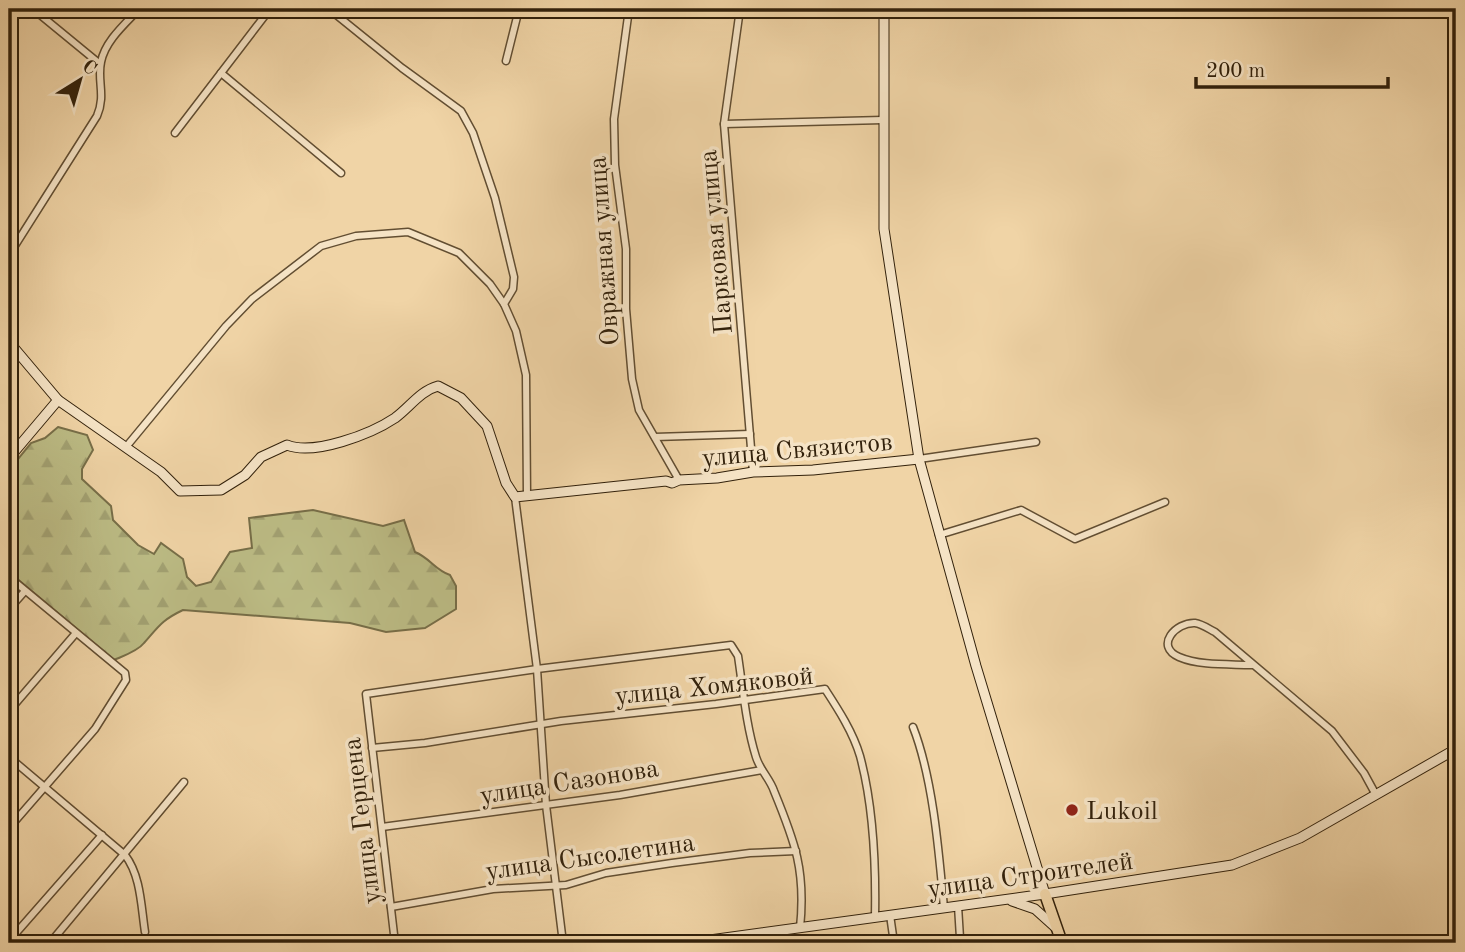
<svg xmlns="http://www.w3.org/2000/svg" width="1465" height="952" font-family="'Old Standard TT',serif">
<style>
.forest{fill:url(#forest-firs);stroke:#776e48;stroke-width:2}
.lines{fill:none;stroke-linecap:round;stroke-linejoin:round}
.street-casing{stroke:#624e32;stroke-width:9}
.secondary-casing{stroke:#32210b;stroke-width:11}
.primary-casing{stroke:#32210b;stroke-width:13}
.street{stroke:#f5e3c5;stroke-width:6}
.secondary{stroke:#f5e3c5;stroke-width:9}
.primary{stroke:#f0d4a6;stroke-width:10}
.poi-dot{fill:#8f2418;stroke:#f5e3c5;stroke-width:2.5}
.labels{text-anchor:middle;stroke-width:7;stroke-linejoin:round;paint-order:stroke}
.street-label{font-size:26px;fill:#32210b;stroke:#f5e3c5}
.poi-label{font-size:26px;fill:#32210b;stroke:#f5e3c5;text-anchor:start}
</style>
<defs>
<pattern id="forest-firs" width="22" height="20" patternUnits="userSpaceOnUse" patternTransform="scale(1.75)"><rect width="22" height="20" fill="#bcbc85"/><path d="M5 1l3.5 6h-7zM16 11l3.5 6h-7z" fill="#a2a172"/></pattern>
</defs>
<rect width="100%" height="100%" fill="#f0d4a6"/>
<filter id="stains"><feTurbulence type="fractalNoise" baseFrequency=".00286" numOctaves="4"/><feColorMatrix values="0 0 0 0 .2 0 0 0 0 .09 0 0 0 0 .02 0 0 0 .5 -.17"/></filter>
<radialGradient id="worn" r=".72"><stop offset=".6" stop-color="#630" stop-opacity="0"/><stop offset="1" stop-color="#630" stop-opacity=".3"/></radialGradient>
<!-- forest -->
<path class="forest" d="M 58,427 L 87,435 L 93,450 L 82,469 L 82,479 L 111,506 L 113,520 L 138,545 L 154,554 L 161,543 L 183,559 L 187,577 L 196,586 L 211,582 L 230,552 L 252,548 L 249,518 L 313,510 L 383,526 L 404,520 L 415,552 C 430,558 435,570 450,575 L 456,586 L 456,609 L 425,628 L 386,632 L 350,623 L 183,610 C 162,620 159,626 144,643 C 138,651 123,656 114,660 L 9,572 L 9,470 L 31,443 L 45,438 Z"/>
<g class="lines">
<!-- street casing -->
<g class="street-casing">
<g id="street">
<path d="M 33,9 L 100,64"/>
<path d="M 329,9 L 402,68 L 461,111 L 473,133 L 495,198 L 514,277 L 513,289 L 504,304 L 516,331 L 526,375 L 527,496"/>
<path d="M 629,9 L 614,119 L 615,165 L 626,249 L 626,309 L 632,379 L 639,410 L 679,480"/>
<path d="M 740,9 L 724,124 L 753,472"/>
<path d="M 506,61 L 519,9"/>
<path d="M 221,73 L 341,173"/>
<path d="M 724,124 L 883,120"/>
<path d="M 175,133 L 270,9"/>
<path d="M 9,255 L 97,116 C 106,95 97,81 101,62 C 105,41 125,24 139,9"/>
<path d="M 655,437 L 750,434"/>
<path d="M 126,447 L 226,326 L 252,299 L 321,246 L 356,236 L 408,232 L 459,253 L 490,284 L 504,304"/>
<path d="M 919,459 L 1036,442"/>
<path d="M 515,497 L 537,669 L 546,805 L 563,943"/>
<path d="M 939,535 L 1021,510 L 1075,539 L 1165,502"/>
<path d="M 9,577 L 125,673 L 126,680 L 95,729 L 9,828"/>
<path d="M 9,609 L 25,591"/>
<path d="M 1251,665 C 1229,664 1200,666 1179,657 C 1154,646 1176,622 1195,623 C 1202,624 1209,629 1215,632 L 1332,731 L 1364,773 L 1376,795"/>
<path d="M 9,711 L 76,633"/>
<path d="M 913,727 C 933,778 939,853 944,908"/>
<path d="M 372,748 L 425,743 L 561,721 L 716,704 L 825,689 C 838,709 853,732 860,756 C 874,808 876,864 875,917"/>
<path d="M 9,757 L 125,855 C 141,876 141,906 145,932"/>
<path d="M 382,827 L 620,795 L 762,770"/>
<path d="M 958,906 L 960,938"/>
<path d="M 391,907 L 493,889 L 566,885 L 606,873 L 672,863 L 750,853 L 796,851"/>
<path d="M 890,915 L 894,943"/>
<path d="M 779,931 L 780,943"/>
<path d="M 9,941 L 102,835"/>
<path d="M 50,943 L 184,782"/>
<path d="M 395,943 L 366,694 L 537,669 L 731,645 L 738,656 C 743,689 746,725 756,757 C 760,770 770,779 774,791 C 795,842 806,871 800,928"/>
</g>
</g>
<!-- secondary casing -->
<g class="secondary-casing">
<g id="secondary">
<path d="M 884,9 L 884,229 L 919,459 L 976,666 L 1045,894"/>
<path d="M 9,342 L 58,400 L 161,472 L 180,491 L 221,490 L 245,475 L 261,457 L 287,445 C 314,456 371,434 395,418 C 410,407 420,391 438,386 L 461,398 L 487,426 L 506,483 L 515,497 L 666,481 L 672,483 L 679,480 L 717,478 L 753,472 L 813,470 L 919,459"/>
<path d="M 9,458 L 58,400"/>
<path d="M 1012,901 L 1035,909 L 1055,927"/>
<path d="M 688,943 L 1045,894 L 1232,865 L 1300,838 L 1456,749"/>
</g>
</g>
<!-- primary casing -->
<g class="primary-casing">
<path id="primary" d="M 1045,894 L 1062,943"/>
</g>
<!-- street -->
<use href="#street" class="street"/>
<!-- secondary -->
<use href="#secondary" class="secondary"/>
<!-- primary -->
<use href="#primary" class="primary"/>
</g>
<!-- markers -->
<circle class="poi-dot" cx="1072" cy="810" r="7"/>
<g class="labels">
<!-- street labels -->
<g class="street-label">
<text transform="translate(715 242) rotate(-95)" y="9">Парковая улица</text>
<text transform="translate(603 251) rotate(-94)" y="9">Овражная улица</text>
<text transform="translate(797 449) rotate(-5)" y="9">улица Связистов</text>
<text transform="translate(714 685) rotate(-6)" y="9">улица Хомяковой</text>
<text transform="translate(569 781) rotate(-9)" y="9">улица Сазонова</text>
<text transform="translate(361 821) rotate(-97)" y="9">улица Герцена</text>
<text transform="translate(590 856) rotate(-8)" y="9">улица Сысолетина</text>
<text transform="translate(1030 874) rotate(-8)" y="9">улица Строителей</text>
</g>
<!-- poi labels -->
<g class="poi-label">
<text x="1086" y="819">Lukoil</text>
</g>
</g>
<!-- margin -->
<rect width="1465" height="952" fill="none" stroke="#f0d4a6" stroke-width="35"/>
<rect x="10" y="10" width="1444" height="931" fill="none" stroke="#32210b" stroke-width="3.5"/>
<rect x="18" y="18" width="1430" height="917" fill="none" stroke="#32210b" stroke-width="2"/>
<!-- north arrow -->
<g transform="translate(80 80) rotate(37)" stroke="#f5e3c5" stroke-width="5" paint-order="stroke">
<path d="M0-5L12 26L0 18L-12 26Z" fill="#32210b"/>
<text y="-10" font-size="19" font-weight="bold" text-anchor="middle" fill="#32210b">С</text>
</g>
<!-- scale -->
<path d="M1196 77v10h192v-10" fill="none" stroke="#32210b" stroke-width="3.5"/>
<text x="1206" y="77" font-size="21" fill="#32210b" stroke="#f5e3c5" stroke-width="5" paint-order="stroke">200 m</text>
<rect width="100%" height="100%" filter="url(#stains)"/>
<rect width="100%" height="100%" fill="url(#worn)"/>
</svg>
